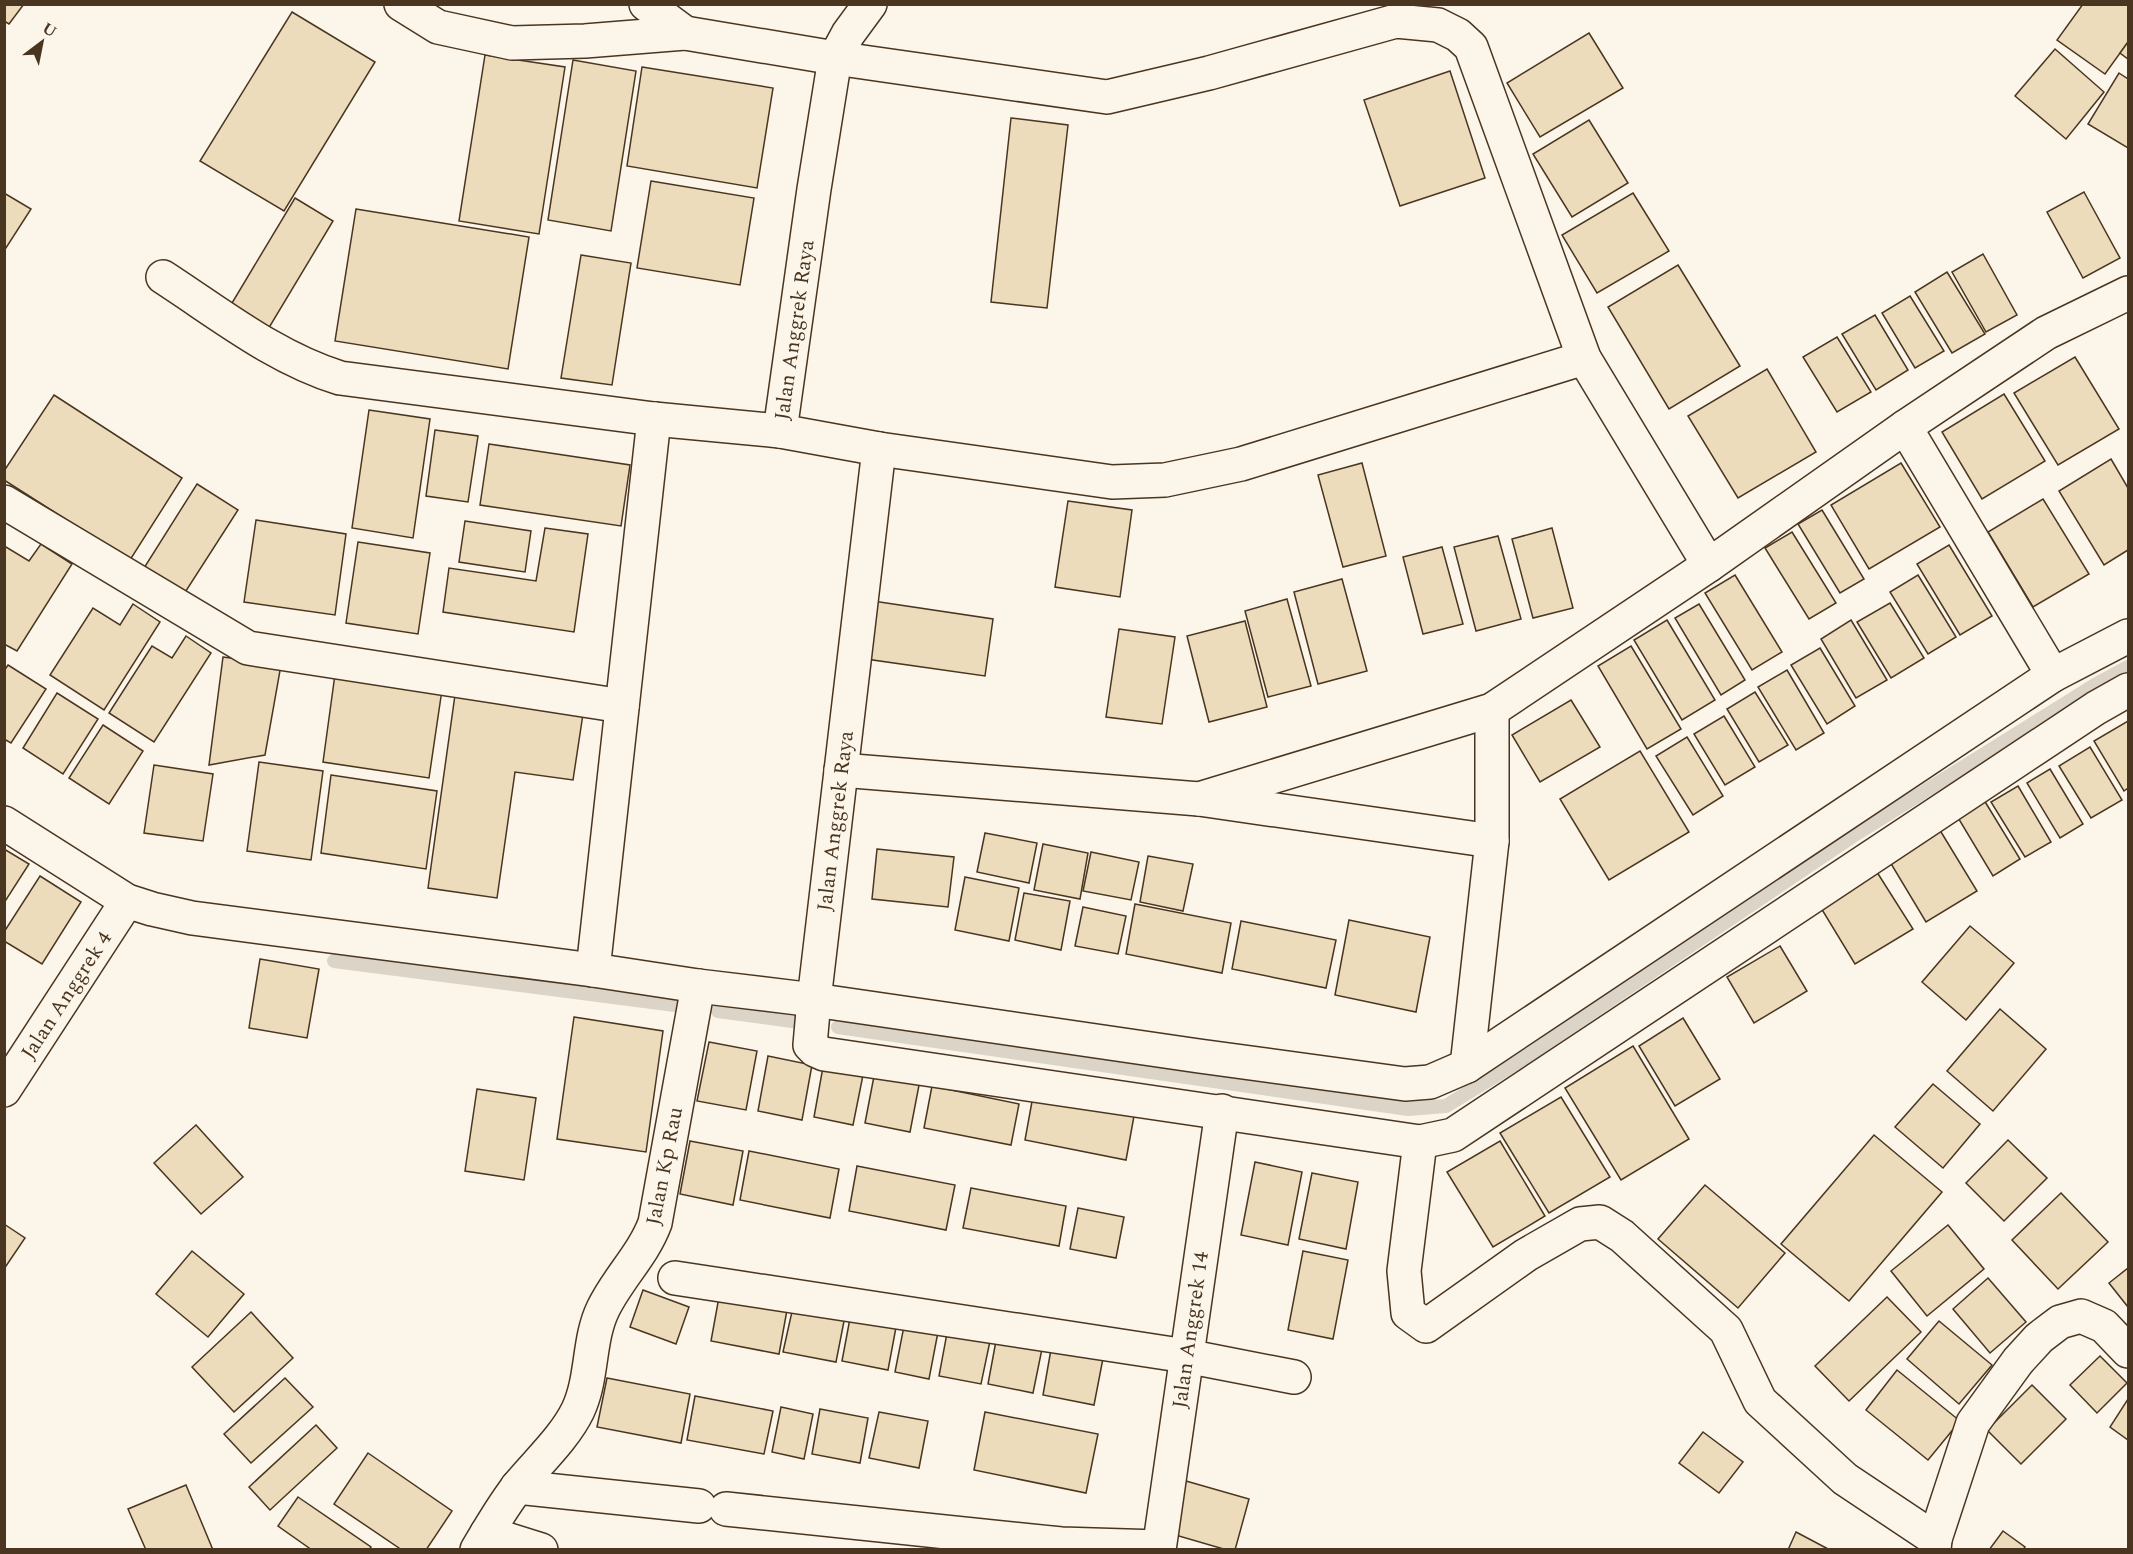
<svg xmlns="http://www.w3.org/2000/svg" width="2133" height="1554" font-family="Spectral,serif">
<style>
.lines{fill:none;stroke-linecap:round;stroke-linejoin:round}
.stream{stroke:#dcd4c6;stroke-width:14}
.building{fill:#ecdcbc;stroke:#4a3520;stroke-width:1.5}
.minor-casing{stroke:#4a3520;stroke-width:36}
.minor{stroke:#fbf6e9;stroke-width:33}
.labels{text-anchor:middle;stroke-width:4.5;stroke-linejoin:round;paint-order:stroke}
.street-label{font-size:21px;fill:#4a3520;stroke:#fbf6e9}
</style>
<rect width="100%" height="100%" fill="#fbf6e9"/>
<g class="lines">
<!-- stream -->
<g class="stream">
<path d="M 334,961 L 675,1005"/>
<path d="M 718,1011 L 792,1021"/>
<path d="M 838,1027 L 1408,1109 L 1446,1106 L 1518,1062 L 1856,834 L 2095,685 L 2128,667"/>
</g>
</g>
<!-- building -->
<g class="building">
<path d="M 4,4 L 24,4 L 9,24 L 4,21 Z"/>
<path d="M 2083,4 L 2128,4 L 2128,42 L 2105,74 L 2057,40 Z"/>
<path d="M 292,12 L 375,62 L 284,211 L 200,161 Z"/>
<path d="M 1589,33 L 1623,88 L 1540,137 L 1507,83 Z"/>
<path d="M 2128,42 L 2128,59 L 2120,53 Z"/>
<path d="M 2055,49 L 2104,92 L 2066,139 L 2015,96 Z"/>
<path d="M 485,55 L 565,67 L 539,234 L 459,221 Z"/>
<path d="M 573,60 L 636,71 L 611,231 L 548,220 Z"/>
<path d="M 642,67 L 773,88 L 757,188 L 627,166 Z"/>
<path d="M 1450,71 L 1485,178 L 1400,206 L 1364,100 Z"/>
<path d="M 2119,73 L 2128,79 L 2128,148 L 2088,124 Z"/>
<path d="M 1011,118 L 1068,125 L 1047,308 L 991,302 Z"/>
<path d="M 1589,120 L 1628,183 L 1572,217 L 1533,154 Z"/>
<path d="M 651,181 L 754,198 L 740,285 L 637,268 Z"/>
<path d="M 2084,192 L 2120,258 L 2083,278 L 2047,212 Z"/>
<path d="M 4,193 L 31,209 L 4,251 Z"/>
<path d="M 1633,193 L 1669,251 L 1597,293 L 1562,235 Z"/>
<path d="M 295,198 L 333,221 L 267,331 L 229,308 Z"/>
<path d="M 356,209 L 529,237 L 508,369 L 335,341 Z"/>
<path d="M 1983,254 L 2017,315 L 1986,332 L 1952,272 Z"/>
<path d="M 581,255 L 631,263 L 612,385 L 561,378 Z"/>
<path d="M 1678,265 L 1740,366 L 1669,409 L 1608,307 Z"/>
<path d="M 1947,272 L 1985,334 L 1952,353 L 1915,292 Z"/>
<path d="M 1910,296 L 1944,351 L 1915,368 L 1882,313 Z"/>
<path d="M 1875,315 L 1908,370 L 1876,390 L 1842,334 Z"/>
<path d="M 1837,337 L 1871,392 L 1837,412 L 1803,357 Z"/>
<path d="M 2075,357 L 2119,429 L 2058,465 L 2014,393 Z"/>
<path d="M 1767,369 L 1816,452 L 1738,498 L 1688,416 Z"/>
<path d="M 2004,394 L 2045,461 L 1982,499 L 1942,432 Z"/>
<path d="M 54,395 L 182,478 L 130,560 L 4,480 L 4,471 Z"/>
<path d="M 369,410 L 430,419 L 413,538 L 352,528 Z"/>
<path d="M 435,430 L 478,436 L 468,502 L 426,496 Z"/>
<path d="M 489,444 L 630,465 L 621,526 L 480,505 Z"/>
<path d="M 2111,459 L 2128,488 L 2128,550 L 2104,565 L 2059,491 Z"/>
<path d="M 1362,463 L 1386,556 L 1343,567 L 1318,475 Z"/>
<path d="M 1901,463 L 1940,527 L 1869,569 L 1831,505 Z"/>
<path d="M 197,484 L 238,510 L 184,594 L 144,568 Z"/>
<path d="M 2043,499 L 2089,574 L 2033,607 L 1988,532 Z"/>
<path d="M 1068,501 L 1132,510 L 1120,597 L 1055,587 Z"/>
<path d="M 1822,510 L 1864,579 L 1840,593 L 1798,524 Z"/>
<path d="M 256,520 L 346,534 L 335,615 L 244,602 Z"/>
<path d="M 465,521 L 531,531 L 525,572 L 459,562 Z"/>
<path d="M 545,528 L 588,534 L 574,632 L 443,612 L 449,568 L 536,581 Z"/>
<path d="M 1552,528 L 1573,608 L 1533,618 L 1512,539 Z"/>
<path d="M 1792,532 L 1836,603 L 1809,619 L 1765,548 Z"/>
<path d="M 1498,536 L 1521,619 L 1476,631 L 1454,547 Z"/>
<path d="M 358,542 L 430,553 L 418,634 L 346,623 Z"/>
<path d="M 41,544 L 72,564 L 17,651 L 4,644 L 4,549 L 6,547 L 29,561 Z"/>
<path d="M 1949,545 L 1992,616 L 1960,635 L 1917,564 Z"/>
<path d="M 1442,547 L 1463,624 L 1423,634 L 1403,557 Z"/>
<path d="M 1735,575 L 1782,652 L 1752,670 L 1705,593 Z"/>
<path d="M 1918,575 L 1956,637 L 1928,654 L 1890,592 Z"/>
<path d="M 1342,579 L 1367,671 L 1318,684 L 1294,592 Z"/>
<path d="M 1287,599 L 1311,686 L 1268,697 L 1245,611 Z"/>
<path d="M 873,601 L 993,619 L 985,676 L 866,659 Z"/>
<path d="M 1890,603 L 1924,658 L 1891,678 L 1857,622 Z"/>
<path d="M 133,604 L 160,622 L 104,710 L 50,675 L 93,608 L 120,625 Z"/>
<path d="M 1699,604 L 1745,680 L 1721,695 L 1675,618 Z"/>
<path d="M 1667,620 L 1715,700 L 1682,720 L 1634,640 Z"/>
<path d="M 1851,620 L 1887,680 L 1856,698 L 1821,639 Z"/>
<path d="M 1245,621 L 1267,707 L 1209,722 L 1187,636 Z"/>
<path d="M 1119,629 L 1175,637 L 1162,724 L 1106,717 Z"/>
<path d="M 186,636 L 211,653 L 154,742 L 109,713 L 152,646 L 172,658 Z"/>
<path d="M 1631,646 L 1681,729 L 1647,749 L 1598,666 Z"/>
<path d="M 1820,648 L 1855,706 L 1827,724 L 1791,665 Z"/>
<path d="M 223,657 L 281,665 L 265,755 L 209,765 Z"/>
<path d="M 8,665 L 46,689 L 11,743 L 4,739 L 4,671 Z"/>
<path d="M 336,667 L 443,683 L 429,778 L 323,762 Z"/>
<path d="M 1787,670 L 1824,733 L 1796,750 L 1758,687 Z"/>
<path d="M 1755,692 L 1788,745 L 1759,762 L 1727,709 Z"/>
<path d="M 57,693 L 98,719 L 63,774 L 23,748 Z"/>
<path d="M 455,695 L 583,714 L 573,780 L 515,772 L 497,898 L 428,888 Z"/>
<path d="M 1571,700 L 1600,747 L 1540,782 L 1512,735 Z"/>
<path d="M 1724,716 L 1755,767 L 1725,785 L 1694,734 Z"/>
<path d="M 2128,721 L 2128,788 L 2124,791 L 2094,741 Z"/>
<path d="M 103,725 L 143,751 L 109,804 L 69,778 Z"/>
<path d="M 1687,737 L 1723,796 L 1693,815 L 1656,756 Z"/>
<path d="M 2090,747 L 2122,800 L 2091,818 L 2059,766 Z"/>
<path d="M 1640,751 L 1689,832 L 1609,880 L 1560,799 Z"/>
<path d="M 259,762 L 323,771 L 311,860 L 247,851 Z"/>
<path d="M 154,765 L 213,774 L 203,841 L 144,833 Z"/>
<path d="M 2050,769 L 2083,824 L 2060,838 L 2027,783 Z"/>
<path d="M 331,775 L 437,791 L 426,869 L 321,853 Z"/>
<path d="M 2018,786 L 2051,842 L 2025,857 L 1991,802 Z"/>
<path d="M 1984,800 L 2020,859 L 1993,876 L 1957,816 Z"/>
<path d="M 1938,827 L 1977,891 L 1926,922 L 1887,857 Z"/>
<path d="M 985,833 L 1037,843 L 1029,883 L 977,872 Z"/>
<path d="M 1043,844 L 1088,853 L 1080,899 L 1034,890 Z"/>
<path d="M 4,849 L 29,864 L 4,903 Z"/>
<path d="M 877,849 L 954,857 L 948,907 L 872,899 Z"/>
<path d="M 1091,852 L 1139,862 L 1131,900 L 1083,891 Z"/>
<path d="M 1148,856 L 1193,864 L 1183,911 L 1140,902 Z"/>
<path d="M 1875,869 L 1913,929 L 1855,964 L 1818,903 Z"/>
<path d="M 40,876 L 81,902 L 42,964 L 4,941 L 4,932 Z"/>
<path d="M 965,877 L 1019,888 L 1009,941 L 955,930 Z"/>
<path d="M 1024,893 L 1070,901 L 1061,950 L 1015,940 Z"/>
<path d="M 1135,904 L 1231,923 L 1222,973 L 1126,954 Z"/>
<path d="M 1083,907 L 1126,916 L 1118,954 L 1075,946 Z"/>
<path d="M 1349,920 L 1430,937 L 1416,1012 L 1335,995 Z"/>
<path d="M 1241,921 L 1336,940 L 1326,988 L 1232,969 Z"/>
<path d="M 1970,926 L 2014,963 L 1966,1020 L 1922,982 Z"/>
<path d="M 1780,946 L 1807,991 L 1754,1023 L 1727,977 Z"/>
<path d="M 260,959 L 319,969 L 307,1038 L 249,1028 Z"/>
<path d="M 2000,1009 L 2046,1049 L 1993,1111 L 1947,1071 Z"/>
<path d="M 574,1017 L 663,1031 L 646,1152 L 557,1139 Z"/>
<path d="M 1683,1018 L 1720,1079 L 1675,1106 L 1639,1046 Z"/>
<path d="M 709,1042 L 757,1051 L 746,1110 L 697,1101 Z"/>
<path d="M 1633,1046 L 1689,1139 L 1621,1180 L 1565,1088 Z"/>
<path d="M 768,1056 L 812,1065 L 802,1120 L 758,1111 Z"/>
<path d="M 823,1067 L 863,1075 L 853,1125 L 814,1117 Z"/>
<path d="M 875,1071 L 920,1080 L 910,1132 L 865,1123 Z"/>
<path d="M 1933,1084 L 1980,1124 L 1943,1168 L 1895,1127 Z"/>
<path d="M 932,1086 L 1019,1104 L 1011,1145 L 924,1128 Z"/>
<path d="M 477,1089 L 536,1098 L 524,1180 L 465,1171 Z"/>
<path d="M 1033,1096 L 1134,1116 L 1126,1160 L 1025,1140 Z"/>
<path d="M 1561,1097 L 1610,1177 L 1549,1213 L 1500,1133 Z"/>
<path d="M 196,1125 L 243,1177 L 201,1214 L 154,1163 Z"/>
<path d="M 1874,1135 L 1942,1192 L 1849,1301 L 1781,1244 Z"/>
<path d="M 2008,1140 L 2047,1178 L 2004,1221 L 1966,1183 Z"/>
<path d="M 690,1141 L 743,1151 L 733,1205 L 680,1194 Z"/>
<path d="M 1500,1141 L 1545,1216 L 1493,1247 L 1447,1172 Z"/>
<path d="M 749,1151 L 839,1169 L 830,1218 L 740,1200 Z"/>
<path d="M 1255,1162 L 1302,1172 L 1288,1245 L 1241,1235 Z"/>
<path d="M 857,1166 L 955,1185 L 946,1230 L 849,1211 Z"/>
<path d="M 1312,1173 L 1358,1182 L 1346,1249 L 1299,1239 Z"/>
<path d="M 1705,1185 L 1785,1253 L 1738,1308 L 1658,1239 Z"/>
<path d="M 971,1188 L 1066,1206 L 1059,1246 L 963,1228 Z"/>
<path d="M 2061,1193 L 2108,1242 L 2058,1289 L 2012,1240 Z"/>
<path d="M 1078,1208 L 1124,1217 L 1116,1258 L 1070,1249 Z"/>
<path d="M 4,1224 L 25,1238 L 4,1269 Z"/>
<path d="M 1948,1225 L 1984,1269 L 1927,1316 L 1891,1271 Z"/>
<path d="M 192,1251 L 244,1294 L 208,1337 L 156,1294 Z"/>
<path d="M 1303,1251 L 1348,1260 L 1333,1339 L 1288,1330 Z"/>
<path d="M 2128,1268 L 2128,1307 L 2109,1283 Z"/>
<path d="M 1988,1278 L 2026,1322 L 1990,1353 L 1953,1309 Z"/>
<path d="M 643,1290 L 689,1307 L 676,1344 L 630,1327 Z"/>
<path d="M 719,1297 L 787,1310 L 779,1354 L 711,1341 Z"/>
<path d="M 1887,1297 L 1921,1332 L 1849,1401 L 1815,1366 Z"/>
<path d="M 793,1307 L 845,1316 L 836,1362 L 783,1352 Z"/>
<path d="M 251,1312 L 293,1358 L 234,1412 L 192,1367 Z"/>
<path d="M 851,1313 L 897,1322 L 888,1370 L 842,1361 Z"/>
<path d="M 1939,1321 L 1992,1365 L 1959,1404 L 1907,1359 Z"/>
<path d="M 904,1326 L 938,1332 L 929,1379 L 895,1372 Z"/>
<path d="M 998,1330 L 1044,1339 L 1033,1393 L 988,1384 Z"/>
<path d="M 947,1333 L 990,1341 L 981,1384 L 939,1376 Z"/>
<path d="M 1053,1338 L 1105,1348 L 1094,1405 L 1043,1395 Z"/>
<path d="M 2100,1356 L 2127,1383 L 2097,1413 L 2070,1385 Z"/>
<path d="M 1897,1370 L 1960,1421 L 1928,1460 L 1866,1410 Z"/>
<path d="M 285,1378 L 313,1407 L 251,1463 L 224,1434 Z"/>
<path d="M 607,1378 L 690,1394 L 681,1443 L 597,1427 Z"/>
<path d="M 2032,1385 L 2066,1419 L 2021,1464 L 1987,1430 Z"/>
<path d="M 695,1396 L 773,1411 L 764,1454 L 687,1440 Z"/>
<path d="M 2128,1399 L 2128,1440 L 2110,1427 Z"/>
<path d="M 781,1407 L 813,1414 L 804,1459 L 772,1452 Z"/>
<path d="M 820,1409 L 868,1418 L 860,1463 L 812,1454 Z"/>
<path d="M 879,1412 L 928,1421 L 919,1468 L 869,1458 Z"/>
<path d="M 985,1412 L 1098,1434 L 1086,1493 L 974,1470 Z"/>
<path d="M 316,1425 L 337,1448 L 270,1510 L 249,1487 Z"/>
<path d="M 1703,1432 L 1743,1462 L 1719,1493 L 1679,1463 Z"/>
<path d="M 368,1453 L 452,1511 L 426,1550 L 402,1550 L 334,1504 Z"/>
<path d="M 1186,1481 L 1249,1499 L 1235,1550 L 1227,1550 L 1172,1534 Z"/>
<path d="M 186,1485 L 213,1550 L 146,1550 L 128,1509 Z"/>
<path d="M 298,1497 L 371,1547 L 369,1550 L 312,1550 L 278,1526 Z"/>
<path d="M 2003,1531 L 2025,1547 L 2023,1550 L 1989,1550 Z"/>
<path d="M 1796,1532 L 1830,1550 L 1788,1550 Z"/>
</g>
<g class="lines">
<!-- minor casing -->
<g class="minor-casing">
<g id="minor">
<path d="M 401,4 L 438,27 L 512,43 L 585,41 L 685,33 L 835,58 L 1107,97 L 1209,73 L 1396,21 L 1438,25 L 1458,35 L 1471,47 L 1584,358 L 1709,565"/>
<path d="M 646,4 L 685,33"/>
<path d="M 870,4 L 848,34 L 835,58 L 814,189 L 780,431 L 879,449 L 814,1000 L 810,1045 L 815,1050 L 824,1054 L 1420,1142 L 1453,1135 L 2096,708 L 2128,690"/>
<path d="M 163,277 C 220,314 275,358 340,378 L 654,419 L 780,431"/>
<path d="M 1905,427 L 2053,675"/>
<path d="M 879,449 L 1112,482 L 1165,480 L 1241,464 L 1584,358"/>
<path d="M 4,502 L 248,648 L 622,706"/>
<path d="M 841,770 L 1199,799 L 1492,841"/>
<path d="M 1199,799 L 1492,710 L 1709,565 L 1905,427 L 2046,333 L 2128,293"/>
<path d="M 4,823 L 127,901 L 152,909 L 192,918 L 593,970 L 698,986 L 814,1000 L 1199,1056 L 1405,1084 L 1430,1082 L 1467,1066 L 2053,675 L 2128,636"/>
<path d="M 593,970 L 654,419"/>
<path d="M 1467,1066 L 1492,841 L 1492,710"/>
<path d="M 4,1090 L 127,901"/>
<path d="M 1420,1142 L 1404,1271 L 1408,1313 L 1426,1326 L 1526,1255 L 1580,1224 L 1600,1222 L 1622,1236 L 1726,1330 L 1760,1401 L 1845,1479 L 1935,1539 L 1934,1550"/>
<path d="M 675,1278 L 1186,1356 L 1294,1377"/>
<path d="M 517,1487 L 699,1506"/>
<path d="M 726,1509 L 1061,1544 L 1159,1547"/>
<path d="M 487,1533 L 541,1550"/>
<path d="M 1935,1539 L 1973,1423 L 2018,1361 L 2039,1338 L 2060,1322 L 2081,1316 L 2104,1326 L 2128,1351"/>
<path d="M 477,1550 C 490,1528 503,1505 519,1485 C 539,1461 565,1437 578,1410 C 593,1378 588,1340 603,1309 C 618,1278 643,1255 655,1223 L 698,986"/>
<path d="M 1159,1550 L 1222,1111"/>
</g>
</g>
<!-- minor -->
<use href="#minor" class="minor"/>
</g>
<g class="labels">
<!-- street labels -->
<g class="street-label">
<text transform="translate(794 330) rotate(-82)" y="7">Jalan Anggrek Raya</text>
<text transform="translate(835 821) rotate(-83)" y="7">Jalan Anggrek Raya</text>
<text transform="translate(66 995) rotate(-57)" y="7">Jalan Anggrek 4</text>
<text transform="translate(664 1166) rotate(-79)" y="7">Jalan Kp Rau</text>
<text transform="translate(1190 1330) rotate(-82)" y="7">Jalan Anggrek 14</text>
</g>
</g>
<!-- border -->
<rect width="2133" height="1554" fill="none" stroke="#4a3520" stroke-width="12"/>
<!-- north arrow -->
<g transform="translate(42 42) rotate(32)" stroke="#fbf6e9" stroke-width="4.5" paint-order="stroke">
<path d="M0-4.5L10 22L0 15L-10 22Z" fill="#4a3520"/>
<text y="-9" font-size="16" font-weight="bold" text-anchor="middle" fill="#4a3520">U</text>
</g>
</svg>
